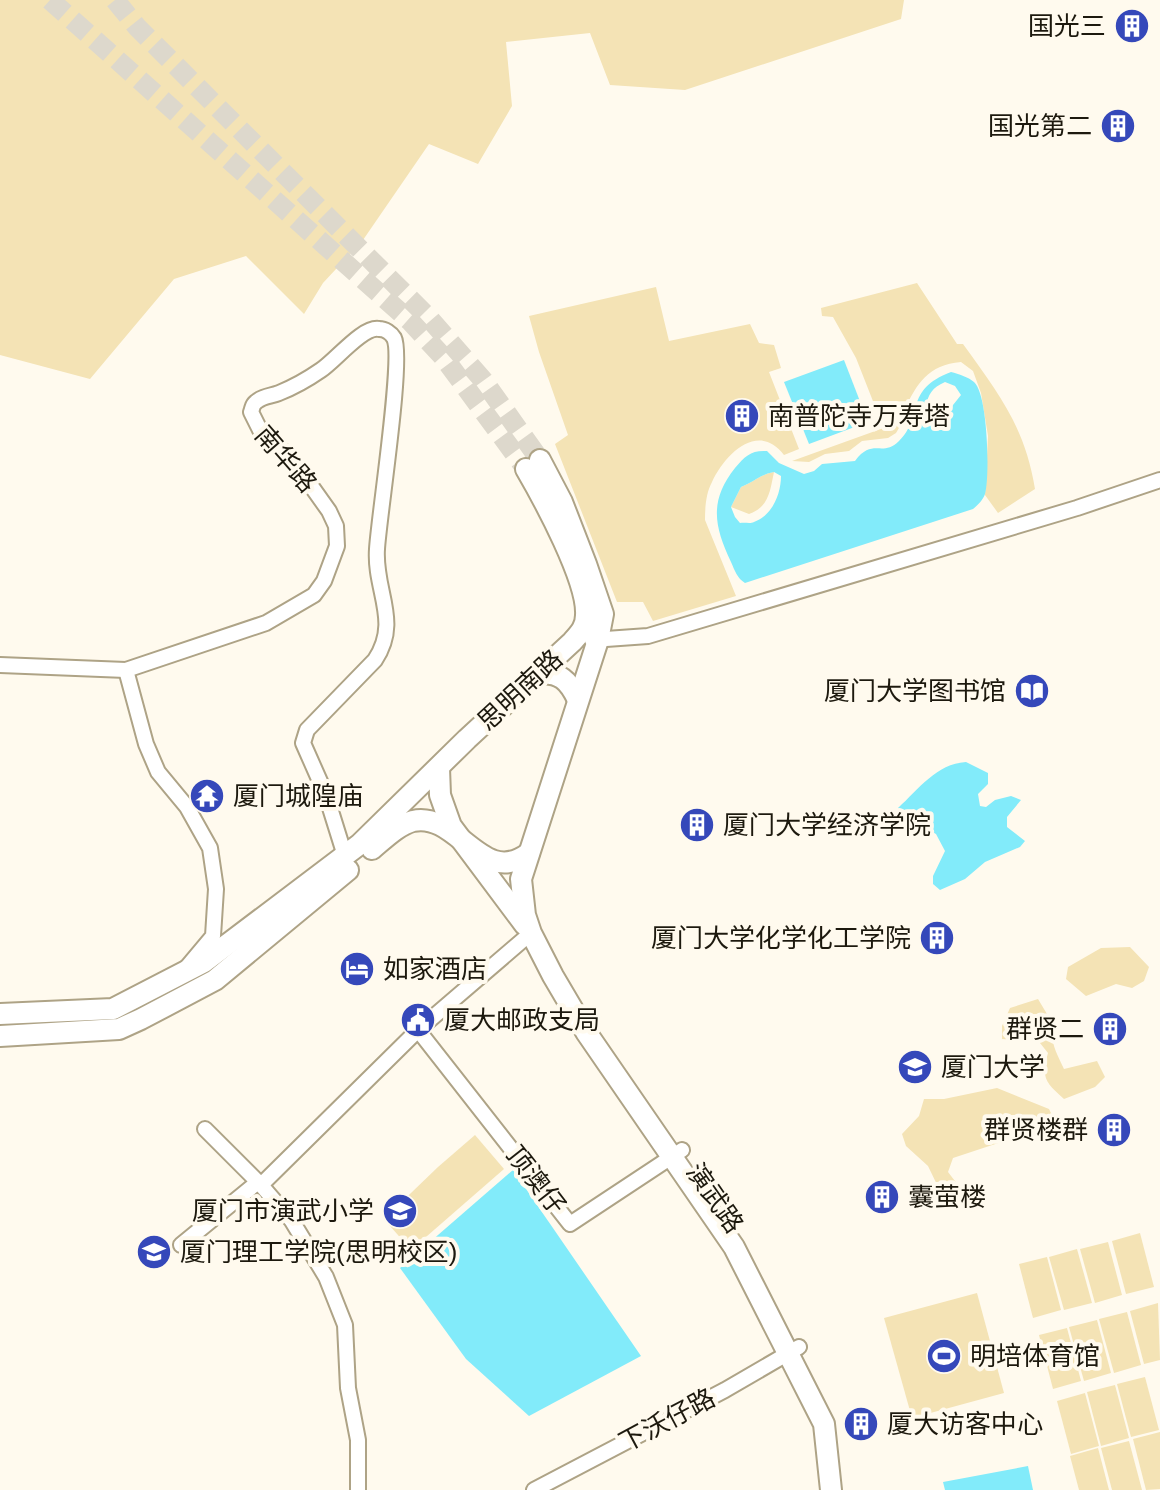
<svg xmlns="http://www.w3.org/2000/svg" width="1160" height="1490" font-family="Arial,'Noto Sans SC',sans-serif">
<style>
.green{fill:#f4e3b5}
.water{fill:#82ebfa;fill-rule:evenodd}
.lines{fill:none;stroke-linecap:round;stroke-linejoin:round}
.secondary-tunnel{stroke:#ddd8cc;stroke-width:20;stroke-dasharray:20 10;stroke-linecap:butt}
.minor-casing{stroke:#aea386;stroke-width:18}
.secondary-casing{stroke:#aea386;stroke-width:24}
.minor{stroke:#fff;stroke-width:14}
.secondary{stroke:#fff;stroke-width:20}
.labels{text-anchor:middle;stroke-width:8;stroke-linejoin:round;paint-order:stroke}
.poi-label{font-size:26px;fill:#1d190e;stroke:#fffaee;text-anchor:start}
.street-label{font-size:26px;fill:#1d190e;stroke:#fffaee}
</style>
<rect width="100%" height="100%" fill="#fffaee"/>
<!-- green -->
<g class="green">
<path d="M 0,0 L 904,0 L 901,19 L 685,90 L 610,85 L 590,33 L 506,42 L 512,106 L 478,164 L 429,144 L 363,240 L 323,283 L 304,314 L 246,256 L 174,279 L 90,379 L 0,355 Z"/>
<path d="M 917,283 L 957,344 L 963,344 C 999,394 1025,427 1035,489 L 998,513 L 985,495 L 988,436 L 981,393 L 973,371 L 961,362 C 928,365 917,383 904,411 L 880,419 L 856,358 L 833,317 L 822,316 L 821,308 Z"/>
<path d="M 656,287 L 669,341 L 750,324 L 759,343 L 774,345 L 781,368 L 769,372 L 799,449 L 784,455 C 758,421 725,454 712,482 C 706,493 705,507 705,520 L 736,596 L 653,621 L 643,602 L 617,602 L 555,444 L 568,435 L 539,352 L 529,316 Z"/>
<path d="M 903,421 L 896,433 L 888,438 L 862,441 L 849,451 L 825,454 L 809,462 L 792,461 Z"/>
<path d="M 774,472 C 770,491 769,507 749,514 L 731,507 L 741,487 C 754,482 761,474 774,472 Z"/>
<path d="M 1130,947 L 1149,967 L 1144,981 L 1132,988 L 1116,984 L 1086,996 L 1066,979 L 1068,967 L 1101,948 Z"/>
<path d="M 1038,999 L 1053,1024 C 1049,1041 1057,1054 1064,1069 L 1097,1061 L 1105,1077 L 1095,1087 L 1064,1099 C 1045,1082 1041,1078 1048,1053 L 1036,1038 L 1023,1031 L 1017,1040 L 1002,1039 L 1002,1026 L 1010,1008 Z"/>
<path d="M 997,1088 L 1049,1109 L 1052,1115 L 1050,1126 L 953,1158 L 948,1172 L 958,1185 L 979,1188 L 988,1208 L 971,1210 L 942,1195 L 928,1166 L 906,1146 L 902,1134 L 919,1116 L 924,1099 L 944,1099 Z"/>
<path d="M 475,1135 L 504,1169 L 411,1250 L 384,1219 L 438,1167 Z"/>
<path d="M 1140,1233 L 1154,1287 L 1126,1294 L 1112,1241 Z"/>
<path d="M 1108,1242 L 1122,1295 L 1095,1303 L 1080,1249 Z"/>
<path d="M 1077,1249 L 1092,1303 L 1064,1310 L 1049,1257 Z"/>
<path d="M 1047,1257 L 1061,1310 L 1033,1318 L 1019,1264 Z"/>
<path d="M 977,1293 L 1004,1393 L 912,1418 L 884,1318 Z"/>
<path d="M 1158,1303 L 1160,1360 L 1144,1364 L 1130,1311 Z"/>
<path d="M 1127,1312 L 1141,1365 L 1114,1373 L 1099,1319 Z"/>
<path d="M 1097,1320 L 1111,1373 L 1084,1381 L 1069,1327 Z"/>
<path d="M 1067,1328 L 1081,1381 L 1053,1389 L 1039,1335 Z"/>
<path d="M 1145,1377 L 1159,1430 L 1131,1437 L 1117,1384 Z"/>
<path d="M 1115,1385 L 1129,1438 L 1101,1446 L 1087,1392 Z"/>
<path d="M 1085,1393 L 1099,1446 L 1071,1454 L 1057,1401 Z"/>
<path d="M 1160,1432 L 1160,1489 L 1146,1490 L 1133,1439 Z"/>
<path d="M 1129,1441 L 1142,1490 L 1112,1490 L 1101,1448 Z"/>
<path d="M 1098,1448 L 1109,1490 L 1079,1490 L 1070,1456 Z"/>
</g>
<!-- water -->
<g class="water">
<path d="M 844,360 L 868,422 L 809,444 L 784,382 Z"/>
<path d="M 951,372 C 959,374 968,377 974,382 C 988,394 990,476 985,494 C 983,500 978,505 973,509 L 745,583 C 737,578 735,571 731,562 C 714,526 709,501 735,468 C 745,456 751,450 767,451 L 779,463 L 804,474 L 814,471 L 822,464 L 855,461 C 873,437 882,458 899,441 C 924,417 903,390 951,372 ZM 945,382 L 955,386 L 961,395 L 949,410 L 941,408 L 932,413 L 926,407 C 928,394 932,388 945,382 ZM 774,472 L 781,476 C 781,493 773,515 754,522 C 750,524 745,522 740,523 L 735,517 L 731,507 L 741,487 C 754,482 761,474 774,472 Z"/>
<path d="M 966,762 L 988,773 L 988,784 L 978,794 L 980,806 L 986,807 L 995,800 L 1011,796 L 1021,800 L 1007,817 L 1007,827 L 1025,841 L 1020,847 L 985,862 L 965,879 L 940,890 L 933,884 L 933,876 L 945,851 L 936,834 L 900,814 L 898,808 C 919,789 936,764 966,762 Z"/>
<path d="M 513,1170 L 641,1356 L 529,1416 L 466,1359 L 400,1268 Z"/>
<path d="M 1028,1466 L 1033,1490 L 945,1490 L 943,1482 Z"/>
</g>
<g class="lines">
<!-- secondary-tunnel -->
<g class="secondary-tunnel">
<path d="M 50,0 L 410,321 L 444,358 L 526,469"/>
<path d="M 115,0 L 137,27 L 429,318 L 483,380 L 540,460"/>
</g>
<!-- minor casing -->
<g class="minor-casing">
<g id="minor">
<path d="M 592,640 L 648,636 L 1077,508 L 1160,480"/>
<path d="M 0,665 L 126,670"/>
<path d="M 187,967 L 213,936 L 216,889 L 210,848 L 187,807 L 158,772 L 146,744 L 126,670 L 266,623 L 314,595 L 324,581 L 337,546 L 336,526 L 329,511 L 292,459 L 260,430 L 251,412 C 253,407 252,405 256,402 C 262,396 272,396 279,393 C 294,387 308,379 321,370 C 336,360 363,326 379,329 C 385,329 391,333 394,338 C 404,357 379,515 377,549 C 374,591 401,621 375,660 L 307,730 L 303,743 L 326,795 L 345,856"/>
<path d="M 418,1030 L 570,1224 L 682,1150"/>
<path d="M 205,1129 L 261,1185"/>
<path d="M 181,1245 L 258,1182"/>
<path d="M 358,1490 L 358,1440 L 348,1388 L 345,1325 L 326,1277 L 292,1221 L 261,1185 L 418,1030 L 531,933"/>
<path d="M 534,1490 L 725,1390 L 799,1347"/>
</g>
</g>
<!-- secondary casing -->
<g class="secondary-casing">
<g id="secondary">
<path d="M 540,460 L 562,502 L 586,564 L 603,614 L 598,640 L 521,879 L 525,915 L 531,933 L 553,976 L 586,1032 L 734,1247 L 824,1424 L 831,1490"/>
<path d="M 537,674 C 560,671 569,681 578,700"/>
<path d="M 439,768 L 440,795 L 451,826 L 525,925"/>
<path d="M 372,849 C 384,839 398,825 413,821 C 458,811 482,889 529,853"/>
<path d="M 0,1014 L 113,1009 L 204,962 L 360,844 L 467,739 L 572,642 C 580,633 586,627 586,615 C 588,581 544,500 526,469"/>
<path d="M 0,1036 L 119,1029 L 141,1019 L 215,980 L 348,870"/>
</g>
</g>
<!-- minor -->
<use href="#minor" class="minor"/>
<!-- secondary -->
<use href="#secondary" class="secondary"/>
</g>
<!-- icons -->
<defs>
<g id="building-disc" transform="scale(1.8)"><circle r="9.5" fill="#3548ba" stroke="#fffaee"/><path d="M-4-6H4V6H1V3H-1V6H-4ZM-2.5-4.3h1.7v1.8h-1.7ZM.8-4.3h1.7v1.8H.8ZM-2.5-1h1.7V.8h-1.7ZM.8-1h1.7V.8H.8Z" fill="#fff"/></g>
<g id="library-disc" transform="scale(1.8)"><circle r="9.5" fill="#3548ba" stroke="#fffaee"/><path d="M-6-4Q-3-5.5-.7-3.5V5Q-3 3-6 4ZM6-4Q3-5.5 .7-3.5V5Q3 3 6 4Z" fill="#fff"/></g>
<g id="temple-disc" transform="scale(1.8)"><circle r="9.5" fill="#3548ba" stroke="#fffaee"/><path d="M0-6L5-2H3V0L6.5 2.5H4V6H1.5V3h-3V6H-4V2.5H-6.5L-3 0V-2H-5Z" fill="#fff"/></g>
<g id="hotel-disc" transform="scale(1.8)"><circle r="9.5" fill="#3548ba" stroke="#fffaee"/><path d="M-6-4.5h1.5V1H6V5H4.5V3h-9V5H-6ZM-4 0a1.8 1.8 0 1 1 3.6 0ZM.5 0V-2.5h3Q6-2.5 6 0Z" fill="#fff"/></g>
<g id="civic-disc" transform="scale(1.8)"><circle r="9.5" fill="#3548ba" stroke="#fffaee"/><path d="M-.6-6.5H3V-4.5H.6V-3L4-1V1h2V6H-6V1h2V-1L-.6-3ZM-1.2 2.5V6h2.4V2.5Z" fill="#fff"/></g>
<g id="university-disc" transform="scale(1.8)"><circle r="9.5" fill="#3548ba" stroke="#fffaee"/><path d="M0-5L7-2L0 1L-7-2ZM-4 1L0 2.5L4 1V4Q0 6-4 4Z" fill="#fff"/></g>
<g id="school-disc" transform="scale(1.8)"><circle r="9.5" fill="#3548ba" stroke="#fffaee"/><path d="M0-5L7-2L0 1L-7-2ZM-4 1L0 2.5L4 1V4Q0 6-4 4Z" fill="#fff"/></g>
<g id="stadium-disc" transform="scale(1.8)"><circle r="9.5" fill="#3548ba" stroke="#fffaee"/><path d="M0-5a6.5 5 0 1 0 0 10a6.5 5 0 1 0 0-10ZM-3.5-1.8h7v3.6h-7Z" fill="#fff"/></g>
</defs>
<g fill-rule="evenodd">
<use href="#building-disc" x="1132" y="26"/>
<use href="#building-disc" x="1118" y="126"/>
<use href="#building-disc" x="742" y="416"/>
<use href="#library-disc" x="1032" y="691"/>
<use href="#temple-disc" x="207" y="796"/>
<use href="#building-disc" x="697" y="825"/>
<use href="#building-disc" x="937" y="938"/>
<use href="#hotel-disc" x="357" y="969"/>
<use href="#civic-disc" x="418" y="1020"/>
<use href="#building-disc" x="1110" y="1029"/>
<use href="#university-disc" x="915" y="1067"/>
<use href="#building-disc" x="1114" y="1130"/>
<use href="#building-disc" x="882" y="1197"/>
<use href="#school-disc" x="400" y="1211"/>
<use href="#university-disc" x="154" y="1252"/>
<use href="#stadium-disc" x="944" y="1356"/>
<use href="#building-disc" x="861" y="1424"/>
</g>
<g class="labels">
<!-- poi labels -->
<g class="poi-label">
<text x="1106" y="35" text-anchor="end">国光三</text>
<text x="1092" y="135" text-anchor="end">国光第二</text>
<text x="768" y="425">南普陀寺万寿塔</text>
<text x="1006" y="700" text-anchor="end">厦门大学图书馆</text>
<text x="233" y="805">厦门城隍庙</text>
<text x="723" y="834">厦门大学经济学院</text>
<text x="911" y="947" text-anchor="end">厦门大学化学化工学院</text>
<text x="383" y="978">如家酒店</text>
<text x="444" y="1029">厦大邮政支局</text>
<text x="1084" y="1038" text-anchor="end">群贤二</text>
<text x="941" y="1076">厦门大学</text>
<text x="1088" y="1139" text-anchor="end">群贤楼群</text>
<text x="908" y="1206">囊萤楼</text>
<text x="374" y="1220" text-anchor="end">厦门市演武小学</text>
<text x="180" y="1261">厦门理工学院(思明校区)</text>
<text x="970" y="1365">明培体育馆</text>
<text x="887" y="1433">厦大访客中心</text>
</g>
<!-- street labels -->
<g class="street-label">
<text transform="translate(286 459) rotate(49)" y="9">南华路</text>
<text transform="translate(520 690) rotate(-43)" y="9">思明南路</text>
<text transform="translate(536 1180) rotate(52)" y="9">顶澳仔</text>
<text transform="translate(715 1198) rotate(55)" y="9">演武路</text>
<text transform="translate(667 1420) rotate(-28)" y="9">下沃仔路</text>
</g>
</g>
</svg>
